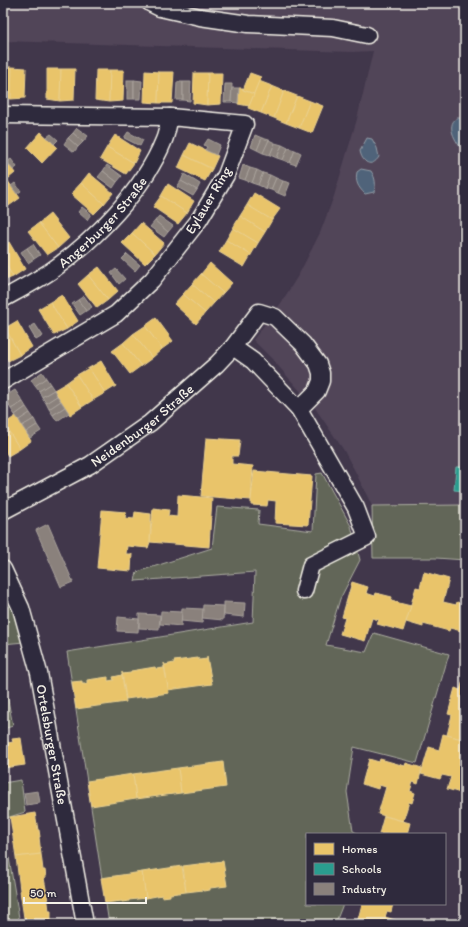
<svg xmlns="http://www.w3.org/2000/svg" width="468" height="927" font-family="Itim,sans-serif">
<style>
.built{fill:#514458}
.green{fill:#626658;stroke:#abaca0}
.water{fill:#4f647a;stroke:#919ca6}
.homes{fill:#e9c46a;stroke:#ecd290}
.schools{fill:#2a9d8f;stroke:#67b6aa}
.industry{fill:#8a817c;stroke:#aaa39c}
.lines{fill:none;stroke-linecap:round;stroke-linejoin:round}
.minor-casing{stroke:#f4f1e8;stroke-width:19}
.minor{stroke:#2f2a3d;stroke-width:16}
.labels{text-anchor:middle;stroke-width:4;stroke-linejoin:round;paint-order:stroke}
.street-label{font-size:14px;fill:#f4f1e8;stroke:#2f2a3d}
</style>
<rect width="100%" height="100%" fill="#41374b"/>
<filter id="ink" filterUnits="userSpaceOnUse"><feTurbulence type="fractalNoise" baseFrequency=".025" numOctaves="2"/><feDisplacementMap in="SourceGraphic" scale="8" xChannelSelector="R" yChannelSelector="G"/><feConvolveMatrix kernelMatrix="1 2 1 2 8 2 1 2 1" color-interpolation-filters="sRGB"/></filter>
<g filter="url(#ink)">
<!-- built -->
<path class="built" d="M 3,3 L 465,3 L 465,506 L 372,506 L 355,471 L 343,449 L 315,408 L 273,360 L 253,340 L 281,303 L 299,274 L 320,233 L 334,196 L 357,119 L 373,51 L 352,52 L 3,41 Z"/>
<!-- green -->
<g class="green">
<path d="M 322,473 L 351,526 L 360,560 L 340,599 L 326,645 L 366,652 L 374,633 L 449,654 L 417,763 L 354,747 L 347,792 L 353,831 L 359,834 L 307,834 L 307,904 L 343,904 L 335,924 L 109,924 L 67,652 L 253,622 L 255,572 L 135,581 L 137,572 L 212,548 L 217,507 L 259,510 L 258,524 L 313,531 L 316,474 Z"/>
<path d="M 461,505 L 465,506 L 465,560 L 436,558 L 373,558 L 372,506 Z"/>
<path d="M 3,582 L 7,589 L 24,642 L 3,644 Z"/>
<path d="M 3,674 L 13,726 L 3,729 Z"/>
<path d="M 21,780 L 25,812 L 3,819 L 3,783 Z"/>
<path d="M 3,821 L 20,924 L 3,924 Z"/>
</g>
<!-- water -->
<g class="water">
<path d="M 457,118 L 465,118 L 465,153 C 458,145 444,126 457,118 Z"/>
<path d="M 367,138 L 372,139 L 377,148 L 379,157 C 371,169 362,162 360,151 Z"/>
<path d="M 361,169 L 371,171 C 376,179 376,184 374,192 L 365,194 C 358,187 355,182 357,172 Z"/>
</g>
<!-- homes -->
<g class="homes">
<path d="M 3,67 L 12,67 L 11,99 L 3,98 Z"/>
<path d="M 12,67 L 26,68 L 25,98 L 11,99 Z"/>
<path d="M 47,69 L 61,69 L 60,101 L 47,99 Z"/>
<path d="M 61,69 L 75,69 L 74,100 L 60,101 Z"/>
<path d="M 96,70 L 110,70 L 109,102 L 95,100 Z"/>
<path d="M 110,70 L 124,70 L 123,101 L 109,102 Z"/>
<path d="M 145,71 L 159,72 L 158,103 L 144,102 Z"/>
<path d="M 159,72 L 174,72 L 172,103 L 158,103 Z"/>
<path d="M 194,73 L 208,73 L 207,105 L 193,103 Z"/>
<path d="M 208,73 L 222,73 L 221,104 L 207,105 Z"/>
<path d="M 250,73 L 261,77 L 254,94 L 243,90 Z"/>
<path d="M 259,81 L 272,86 L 261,113 L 248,108 Z"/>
<path d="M 272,86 L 284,91 L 274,118 L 261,113 Z"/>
<path d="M 239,88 L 243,88 L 243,90 L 254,94 L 249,106 L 238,104 Z"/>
<path d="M 284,91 L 297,96 L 286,123 L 274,118 Z"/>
<path d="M 297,96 L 310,101 L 299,128 L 286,123 Z"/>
<path d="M 310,101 L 323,106 L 312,133 L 299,128 Z"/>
<path d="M 41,132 L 57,147 L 42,163 L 27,148 Z"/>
<path d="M 115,135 L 140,151 L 134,163 L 107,147 Z"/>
<path d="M 190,143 L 218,156 L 212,169 L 184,155 Z"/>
<path d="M 107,147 L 134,163 L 126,174 L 100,159 Z"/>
<path d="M 184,155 L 212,169 L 205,181 L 178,168 Z"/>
<path d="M 3,157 L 15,173 L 3,183 Z"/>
<path d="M 89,173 L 113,193 L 104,204 L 81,183 Z"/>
<path d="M 7,180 L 20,198 L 3,210 L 3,183 Z"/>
<path d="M 81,183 L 104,204 L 94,214 L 71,194 Z"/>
<path d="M 168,184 L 194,201 L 187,213 L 161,196 Z"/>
<path d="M 254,193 L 280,209 L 272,220 L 247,205 Z"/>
<path d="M 161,196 L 187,213 L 178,224 L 153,207 Z"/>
<path d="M 247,205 L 272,220 L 265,232 L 240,216 Z"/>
<path d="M 50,214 L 69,238 L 58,248 L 39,223 Z"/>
<path d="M 240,216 L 265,232 L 258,243 L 233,228 Z"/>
<path d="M 39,223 L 58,248 L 47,255 L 28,231 Z"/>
<path d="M 141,223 L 164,243 L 155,254 L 132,233 Z"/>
<path d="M 233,228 L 258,243 L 251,255 L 226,240 Z"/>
<path d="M 132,233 L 155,254 L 145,264 L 122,243 Z"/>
<path d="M 226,240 L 251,255 L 244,267 L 219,252 Z"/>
<path d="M 9,242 L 25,269 L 13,277 L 3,260 L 3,246 Z"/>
<path d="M 3,260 L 13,277 L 3,281 Z"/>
<path d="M 210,263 L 232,283 L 223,293 L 201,274 Z"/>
<path d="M 99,267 L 118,291 L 108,300 L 88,275 Z"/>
<path d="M 201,274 L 223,293 L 214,303 L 192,284 Z"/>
<path d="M 88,275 L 108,300 L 97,308 L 78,284 Z"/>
<path d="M 192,284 L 214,303 L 205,313 L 183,294 Z"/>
<path d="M 183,294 L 205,313 L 196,324 L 174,304 Z"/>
<path d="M 62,295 L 78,321 L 67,329 L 50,302 Z"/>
<path d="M 50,302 L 67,329 L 54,335 L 38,309 Z"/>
<path d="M 156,318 L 173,341 L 162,349 L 145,326 Z"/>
<path d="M 17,321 L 32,347 L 20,355 L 5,328 Z"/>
<path d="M 145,326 L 162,349 L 152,358 L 133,334 Z"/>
<path d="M 5,328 L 20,355 L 8,361 L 3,352 L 3,329 Z"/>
<path d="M 133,334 L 152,358 L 141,366 L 123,343 Z"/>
<path d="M 123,343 L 141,366 L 130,374 L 112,351 Z"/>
<path d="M 101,361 L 116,386 L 105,393 L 89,368 Z"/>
<path d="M 89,368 L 105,393 L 93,400 L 77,375 Z"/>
<path d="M 77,375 L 93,400 L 82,407 L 66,383 Z"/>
<path d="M 66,383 L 82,407 L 70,415 L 54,390 Z"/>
<path d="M 16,416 L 31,441 L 20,449 L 4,424 Z"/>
<path d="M 3,424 L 4,424 L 20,449 L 8,456 L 3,448 Z"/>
<path d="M 206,438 L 240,440 L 238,456 L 232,456 L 232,464 L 253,466 L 251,500 L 201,496 Z"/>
<path d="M 254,471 L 312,476 L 308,525 L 275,523 L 276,501 L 268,500 L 267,506 L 251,505 L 251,500 Z"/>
<path d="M 178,495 L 212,498 L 209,547 L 150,542 L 153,508 L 169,510 L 168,516 L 177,517 Z"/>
<path d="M 102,510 L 126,512 L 125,518 L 134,519 L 135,512 L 151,514 L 150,542 L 148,548 L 127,546 L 126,554 L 132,554 L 131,571 L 97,568 Z"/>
<path d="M 424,572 L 449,579 L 443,602 L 456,605 L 457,602 L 465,605 L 465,632 L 450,628 L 449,631 L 423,624 L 423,627 L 406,622 L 416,587 L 420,588 Z"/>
<path d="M 352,582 L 368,587 L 366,593 L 375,596 L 376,593 L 392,597 L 391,601 L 411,606 L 403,631 L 377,624 L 379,620 L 372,618 L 365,641 L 340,634 L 345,618 L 342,617 Z"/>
<path d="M 207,657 L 212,684 L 168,690 L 164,663 L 165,665 L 174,663 L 174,661 L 198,658 L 199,660 L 207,659 Z"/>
<path d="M 164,666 L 169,693 L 126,699 L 122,672 L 122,674 L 131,673 L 131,671 L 155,667 L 156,669 L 164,668 Z"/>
<path d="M 465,674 L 465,740 L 447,735 L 452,715 L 448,714 L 455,688 L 460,690 Z"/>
<path d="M 122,675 L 126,702 L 76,709 L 72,682 L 82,681 L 82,684 L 87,684 L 87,680 L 108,677 L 108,681 L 114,680 L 113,677 Z"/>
<path d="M 443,734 L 465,740 L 465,753 L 461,766 L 465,767 L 465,789 L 464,794 L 447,789 L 451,777 L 442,775 L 440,779 L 421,774 L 429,747 L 439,750 Z"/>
<path d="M 21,738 L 25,765 L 3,768 L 3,740 L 7,739 L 8,743 L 13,742 L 12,739 Z"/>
<path d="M 369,759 L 379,762 L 380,759 L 405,766 L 406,763 L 422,768 L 418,784 L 413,782 L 410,791 L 415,793 L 412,803 L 409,802 L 403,821 L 378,814 L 386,787 L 379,785 L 378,789 L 362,784 Z"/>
<path d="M 223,762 L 226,787 L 181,793 L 178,768 Z"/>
<path d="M 178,768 L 181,793 L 136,799 L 133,774 Z"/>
<path d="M 133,774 L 136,799 L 91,806 L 87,781 Z"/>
<path d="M 35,813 L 38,830 L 39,830 L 40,837 L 39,837 L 41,854 L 16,857 L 10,817 Z"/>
<path d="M 384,816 L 410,823 L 407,834 L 379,834 Z"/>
<path d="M 41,854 L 43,870 L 45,870 L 46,877 L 44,878 L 47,894 L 21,898 L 16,857 Z"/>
<path d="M 223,861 L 227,886 L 210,888 L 210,890 L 203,891 L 203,890 L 186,892 L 183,866 Z"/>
<path d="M 182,866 L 186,892 L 170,894 L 170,896 L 162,897 L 162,895 L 146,898 L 142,872 Z"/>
<path d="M 142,872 L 146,898 L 129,900 L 129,901 L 122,902 L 122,901 L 105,903 L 101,878 Z"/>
<path d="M 47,894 L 49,911 L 51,911 L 51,924 L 25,924 L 21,898 Z"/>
<path d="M 362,904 L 393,904 L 391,912 L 387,911 L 385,917 L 408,924 L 353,924 L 354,921 L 357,923 Z"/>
</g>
<!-- schools -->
<path class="schools" d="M 456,467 L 465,467 L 465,491 L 454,490 Z"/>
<!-- industry -->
<g class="industry">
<rect x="127" y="80" width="7" height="19"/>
<path d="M 134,80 L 142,81 L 141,99 L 134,99 Z"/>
<path d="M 177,82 L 183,82 L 183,100 L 176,100 Z"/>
<path d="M 183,82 L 191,82 L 190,101 L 183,100 Z"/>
<path d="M 225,84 L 232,84 L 231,102 L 224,102 Z"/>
<path d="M 232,88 L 239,88 L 238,103 L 231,102 Z"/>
<path d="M 77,128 L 88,136 L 83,142 L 73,133 Z"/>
<path d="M 128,132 L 143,140 L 140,146 L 124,138 Z"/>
<path d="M 73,133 L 83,142 L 78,147 L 68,138 Z"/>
<path d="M 51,134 L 58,140 L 54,144 L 47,137 Z"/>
<path d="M 255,135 L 262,138 L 257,150 L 251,147 Z"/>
<path d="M 68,138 L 78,147 L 74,152 L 64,144 Z"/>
<path d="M 262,138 L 269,140 L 263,153 L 257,150 Z"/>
<path d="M 208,139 L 220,145 L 216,155 L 205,150 L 207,147 L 204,145 Z"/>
<path d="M 269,140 L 275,143 L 270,155 L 263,153 Z"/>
<path d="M 275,143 L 282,145 L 277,158 L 270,155 Z"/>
<path d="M 282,145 L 288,148 L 283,160 L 277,158 Z"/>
<path d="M 288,148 L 295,150 L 290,163 L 283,160 Z"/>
<path d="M 295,150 L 301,153 L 296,165 L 290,163 Z"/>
<path d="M 11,159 L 17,167 L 13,170 L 7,162 Z"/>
<path d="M 107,165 L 122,176 L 117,182 L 103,171 Z"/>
<path d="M 243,165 L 250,168 L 245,180 L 239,178 Z"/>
<path d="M 250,168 L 257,170 L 252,183 L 245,180 Z"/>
<path d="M 257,170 L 263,173 L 258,185 L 252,183 Z"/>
<path d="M 103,171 L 117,182 L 113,188 L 98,177 Z"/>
<path d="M 263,173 L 270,175 L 265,188 L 258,185 Z"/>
<path d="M 184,174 L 200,184 L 197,190 L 181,181 Z"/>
<path d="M 270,175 L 276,178 L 271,190 L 265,188 Z"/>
<path d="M 276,178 L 283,181 L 278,193 L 271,190 Z"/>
<path d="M 181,181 L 197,190 L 193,196 L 177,187 Z"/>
<path d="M 283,181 L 290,183 L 285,196 L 278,193 Z"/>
<path d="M 15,183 L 21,191 L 17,194 L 11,186 Z"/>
<path d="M 82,207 L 91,214 L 87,220 L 78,212 Z"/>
<path d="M 159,216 L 173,226 L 168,232 L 155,221 Z"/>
<path d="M 155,221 L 168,232 L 164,237 L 150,227 Z"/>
<path d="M 33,244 L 40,255 L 34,259 L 27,248 Z"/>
<path d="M 27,248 L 34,259 L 28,263 L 21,252 Z"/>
<path d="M 127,254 L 140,265 L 135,271 L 122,259 Z"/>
<path d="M 116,269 L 125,279 L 119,284 L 111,273 Z"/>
<path d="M 84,296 L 92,307 L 86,311 L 78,300 Z"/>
<path d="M 78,300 L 86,311 L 80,315 L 72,304 Z"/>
<path d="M 35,324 L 43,336 L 36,340 L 29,328 Z"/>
<path d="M 42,372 L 46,378 L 35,386 L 31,380 Z"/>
<path d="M 46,378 L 50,384 L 39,391 L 35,386 Z"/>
<path d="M 50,384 L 54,390 L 42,397 L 39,391 Z"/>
<path d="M 15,390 L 23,402 L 11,409 L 4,397 Z"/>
<path d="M 54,390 L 57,396 L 46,403 L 42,397 Z"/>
<path d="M 57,396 L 61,401 L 49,409 L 46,403 Z"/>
<path d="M 61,401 L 65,407 L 53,415 L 49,409 Z"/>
<path d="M 23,402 L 26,407 L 15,415 L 11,409 Z"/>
<path d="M 26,407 L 30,413 L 19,420 L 15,415 Z"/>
<path d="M 65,407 L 69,413 L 57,421 L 53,415 Z"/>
<path d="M 30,413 L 34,419 L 22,426 L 19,420 Z"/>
<path d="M 34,419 L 37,425 L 26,432 L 22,426 Z"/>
<path d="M 37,425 L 41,431 L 30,438 L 26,432 Z"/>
<path d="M 48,524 L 73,582 L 61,587 L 36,530 Z"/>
<path d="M 224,602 L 245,603 L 244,617 L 224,615 Z"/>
<path d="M 203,605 L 224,606 L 223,620 L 202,618 Z"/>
<path d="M 182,608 L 203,609 L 202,623 L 181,621 Z"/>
<path d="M 161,611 L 182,612 L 181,626 L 160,624 Z"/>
<path d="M 139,614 L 160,615 L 159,629 L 139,628 Z"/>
<path d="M 118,617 L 139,619 L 138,632 L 117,631 Z"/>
<path d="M 38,791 L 40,803 L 26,805 L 24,793 Z"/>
</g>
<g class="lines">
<!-- minor casing -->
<g class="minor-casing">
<g id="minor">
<path d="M 150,3 L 160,8 L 200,17 L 248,24 L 333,28 L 367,35"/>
<path d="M 3,115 L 170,117 L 245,124 L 226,175 L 199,220 L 152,280 L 116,314 L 3,381"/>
<path id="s1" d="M 3,299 C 19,290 36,281 51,271 C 94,241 144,190 164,140 C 167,133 168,124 170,117"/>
<path d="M 233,347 L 253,361 L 299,409 L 356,508 L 367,537 L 311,565 L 304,591"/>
<path id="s2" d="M 3,511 L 90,465 L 150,423 L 217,364 L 233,347 L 259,312 L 275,317 L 303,344 L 318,364 L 321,373 L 321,381 L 317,391 L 299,409"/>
<path id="s3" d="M 3,569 L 21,608 L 39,673 L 85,924"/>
</g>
</g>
<!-- minor -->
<use href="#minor" class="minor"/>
</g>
</g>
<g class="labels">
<!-- street labels -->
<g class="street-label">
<text transform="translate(208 200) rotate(-59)" y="5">Eylauer Ring</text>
<text dy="5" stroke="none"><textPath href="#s1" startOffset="127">Angerburger Straße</textPath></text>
<text dy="5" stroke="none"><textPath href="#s2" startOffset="164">Neidenburger Straße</textPath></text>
<text dy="5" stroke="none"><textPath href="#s3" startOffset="183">Ortelsburger Straße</textPath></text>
</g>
</g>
<!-- margin -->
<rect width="468" height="927" fill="none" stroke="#2f2a3d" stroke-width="16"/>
<rect x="8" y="8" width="452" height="911" fill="none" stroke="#f4f1e8" stroke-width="1.5" filter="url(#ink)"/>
<!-- legend -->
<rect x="306" y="833" width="140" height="72" fill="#2f2a3d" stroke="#7e7a81"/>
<rect x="314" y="843" width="20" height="12" fill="#e9c46a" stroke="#7e7a81"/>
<text x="342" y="853" font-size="12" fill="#f4f1e8">Homes</text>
<rect x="314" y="863" width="20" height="12" fill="#2a9d8f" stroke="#7e7a81"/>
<text x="342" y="873" font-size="12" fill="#f4f1e8">Schools</text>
<rect x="314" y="883" width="20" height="12" fill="#8a817c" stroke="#7e7a81"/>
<text x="342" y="893" font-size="12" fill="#f4f1e8">Industry</text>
<!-- scale -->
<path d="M24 897v6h122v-6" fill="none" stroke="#f4f1e8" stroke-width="2"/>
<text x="30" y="897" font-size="12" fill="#f4f1e8" stroke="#2f2a3d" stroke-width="3" paint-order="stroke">50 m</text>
</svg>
